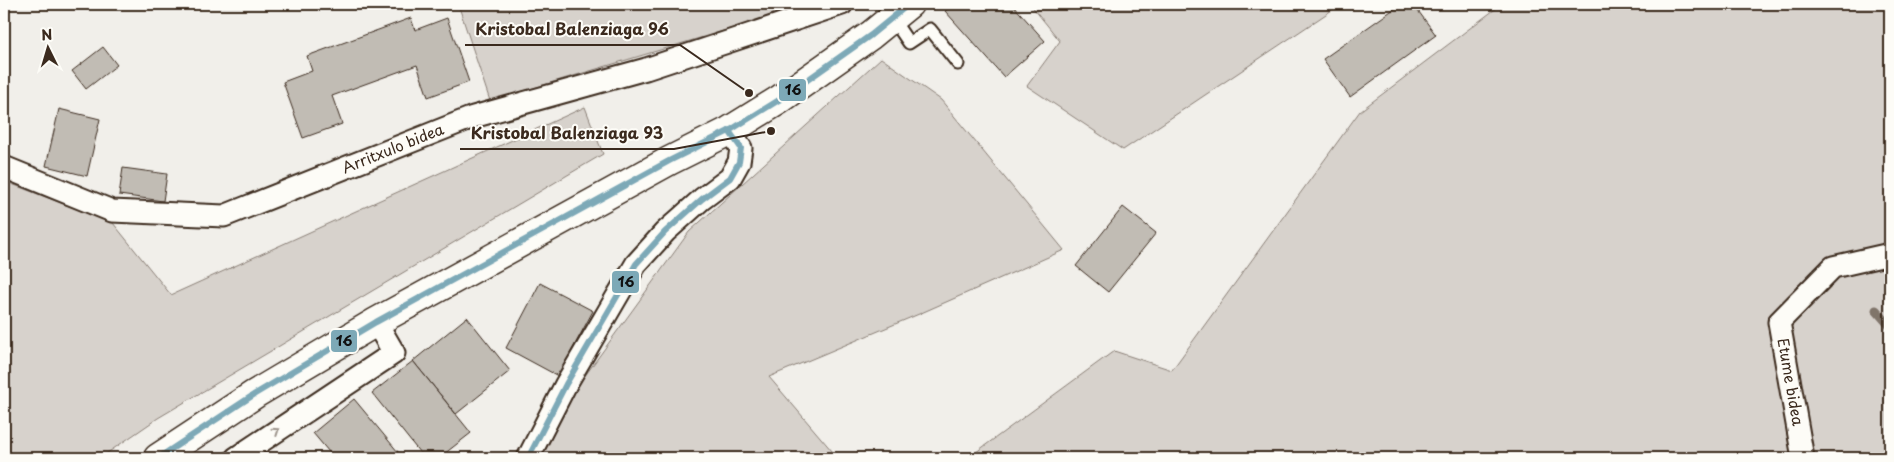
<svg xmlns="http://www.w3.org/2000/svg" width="1894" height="462" font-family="'Playpen Sans',sans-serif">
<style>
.green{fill:#d7d2cc;stroke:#897e75}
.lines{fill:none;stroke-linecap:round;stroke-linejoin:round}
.stream{stroke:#80746b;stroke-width:9}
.building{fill:#c1bcb4;stroke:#3b2a1e}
.lane-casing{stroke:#3b2a1e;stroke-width:15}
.street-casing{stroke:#3b2a1e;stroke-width:25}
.secondary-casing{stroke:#3b2a1e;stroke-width:31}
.lane{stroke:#fdfcf7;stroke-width:11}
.street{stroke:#fdfcf7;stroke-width:21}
.secondary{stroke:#fdfcf7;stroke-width:28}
.bus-1-casing{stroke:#fdfcf7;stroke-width:10}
.bus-1{stroke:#7da9b7;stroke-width:6}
.oneway{stroke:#9c938a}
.labels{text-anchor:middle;stroke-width:4;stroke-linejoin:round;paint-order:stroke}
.street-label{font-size:15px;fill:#3b2a1e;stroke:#fdfcf7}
.leader{fill:none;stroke:#3b2a1e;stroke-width:2}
.callout-dot{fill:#3b2a1e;stroke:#fdfcf7;stroke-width:2}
.callout-label{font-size:16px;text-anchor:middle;font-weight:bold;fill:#3b2a1e;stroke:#fdfcf7;stroke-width:4;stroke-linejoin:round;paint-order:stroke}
.line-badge{stroke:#fdfcf7;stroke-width:2}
.pale-badge-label{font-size:14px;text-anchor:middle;font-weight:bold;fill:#111}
</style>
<rect width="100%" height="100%" fill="#f1efea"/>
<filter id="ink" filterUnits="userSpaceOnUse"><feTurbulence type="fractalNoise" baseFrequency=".02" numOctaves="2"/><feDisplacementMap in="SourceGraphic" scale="10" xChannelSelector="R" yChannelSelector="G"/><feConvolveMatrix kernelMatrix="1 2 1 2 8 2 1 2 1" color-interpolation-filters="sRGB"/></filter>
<g filter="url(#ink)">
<!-- green -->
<g class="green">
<path d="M 458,4 L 813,4 L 490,101 Z"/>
<path d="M 1030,4 L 1341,4 L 1123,150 L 1027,86 L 1060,41 Z"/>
<path d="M 1502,4 L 1890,4 L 1890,458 L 968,458 L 1114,351 L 1172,370 L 1360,111 Z"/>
<path d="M 881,58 L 941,100 L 1064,250 L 919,314 L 769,377 L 838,458 L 541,458 L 566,402 L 689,232 Z"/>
<path d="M 585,107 L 603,154 L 158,418 L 100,458 L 4,458 L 4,181 L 113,223 L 171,295 Z"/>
</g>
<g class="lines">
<!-- stream -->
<path class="stream" d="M 1876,310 L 1890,326"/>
</g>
<!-- building -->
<g class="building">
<path d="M 954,4 L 1012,4 L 1045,41 L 1004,77 L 945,11 Z"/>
<path d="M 1401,4 L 1413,4 L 1436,35 L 1350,97 L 1323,59 Z"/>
<path d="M 411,18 L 415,30 L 447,18 L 469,82 L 428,97 L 417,65 L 332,96 L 342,124 L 303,138 L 283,82 L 312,71 L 307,56 Z"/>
<path d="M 103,47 L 117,65 L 86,89 L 72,71 Z"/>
<path d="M 59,109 L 100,119 L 87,176 L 46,166 Z"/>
<path d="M 123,168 L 167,174 L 163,201 L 119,195 Z"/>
<path d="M 1123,207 L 1156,233 L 1108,292 L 1076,266 Z"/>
<path d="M 540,283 L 593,311 L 558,376 L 506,348 Z"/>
<path d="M 467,317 L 510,371 L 456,414 L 413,361 Z"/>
<path d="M 413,361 L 471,433 L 439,458 L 424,458 L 372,393 Z"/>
<path d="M 354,399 L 403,458 L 334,458 L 313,433 Z"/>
</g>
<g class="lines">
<!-- lane casing -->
<g class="lane-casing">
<path id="lane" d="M 892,18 L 909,43 L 930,29 L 958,64"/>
</g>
<!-- street casing -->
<g class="street-casing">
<g id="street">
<path d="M 4,167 L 112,211 L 224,216 L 473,117 L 646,69 L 842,4"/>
<path d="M 236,458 L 394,353 L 376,322"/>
<path d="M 528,458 L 566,384 L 636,264 L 665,232 L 702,199 L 730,178 L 739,162 L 741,148 L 729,131"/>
<path d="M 1803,458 L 1779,322 L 1833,267 L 1890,254"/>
</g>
</g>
<!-- secondary casing -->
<g class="secondary-casing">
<path id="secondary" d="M 158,458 L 255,394 L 376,322 L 669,161 L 729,131 L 779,100 L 871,35 L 909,4"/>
</g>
<!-- lane -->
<use href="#lane" class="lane"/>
<!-- street -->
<use href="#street" class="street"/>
<!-- secondary -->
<use href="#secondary" class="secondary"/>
<!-- bus-1 casing -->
<g class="bus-1-casing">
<g id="bus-1">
<path d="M 158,458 L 255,394 L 376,322 L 669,161 L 729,131 L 779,100 L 871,35 L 909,4"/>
<path d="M 528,458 L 566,384 L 636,264 L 665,232 L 702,199 L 730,178 L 739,162 L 741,148 L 729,131"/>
</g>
</g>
<!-- bus-1 -->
<use href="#bus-1" class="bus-1"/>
</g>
<!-- one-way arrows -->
<defs><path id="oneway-chevron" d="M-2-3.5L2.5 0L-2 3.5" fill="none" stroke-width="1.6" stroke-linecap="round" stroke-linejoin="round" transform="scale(1.25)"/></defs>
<use class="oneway" href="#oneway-chevron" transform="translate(276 431) rotate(-34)"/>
</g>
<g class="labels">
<!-- street labels -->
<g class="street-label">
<text transform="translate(393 149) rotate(-22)" y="5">Arritxulo bidea</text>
<text transform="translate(1790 382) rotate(80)" y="5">Etume bidea</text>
</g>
</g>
<!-- callouts -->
<path class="leader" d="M749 93L680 45H465M771 131L674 149H460"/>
<g class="callout-dot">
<circle cx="749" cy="93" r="5"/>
<circle cx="771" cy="131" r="5"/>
</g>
<g class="callout-label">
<text x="572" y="35">Kristobal Balenziaga 96</text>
<text x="567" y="139">Kristobal Balenziaga 93</text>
</g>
<g class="line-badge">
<rect x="778" y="78" width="29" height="24" rx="5" fill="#7da9b7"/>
<rect x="611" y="270" width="29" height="24" rx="5" fill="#7da9b7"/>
<rect x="330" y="329" width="28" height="24" rx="5" fill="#7da9b7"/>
</g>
<g class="pale-badge-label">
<text x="793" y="95">16</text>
<text x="626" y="287">16</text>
<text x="344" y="346">16</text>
</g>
<!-- margin -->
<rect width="1894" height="462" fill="none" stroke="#fdfcf7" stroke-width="20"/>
<rect x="10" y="10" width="1874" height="442" fill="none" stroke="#3b2a1e" stroke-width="2" filter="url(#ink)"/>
<!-- north arrow -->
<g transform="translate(48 48) rotate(355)" stroke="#fdfcf7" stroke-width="4" paint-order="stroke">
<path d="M0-4L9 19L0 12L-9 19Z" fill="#3b2a1e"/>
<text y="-8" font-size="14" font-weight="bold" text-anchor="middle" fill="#3b2a1e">N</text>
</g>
</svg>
